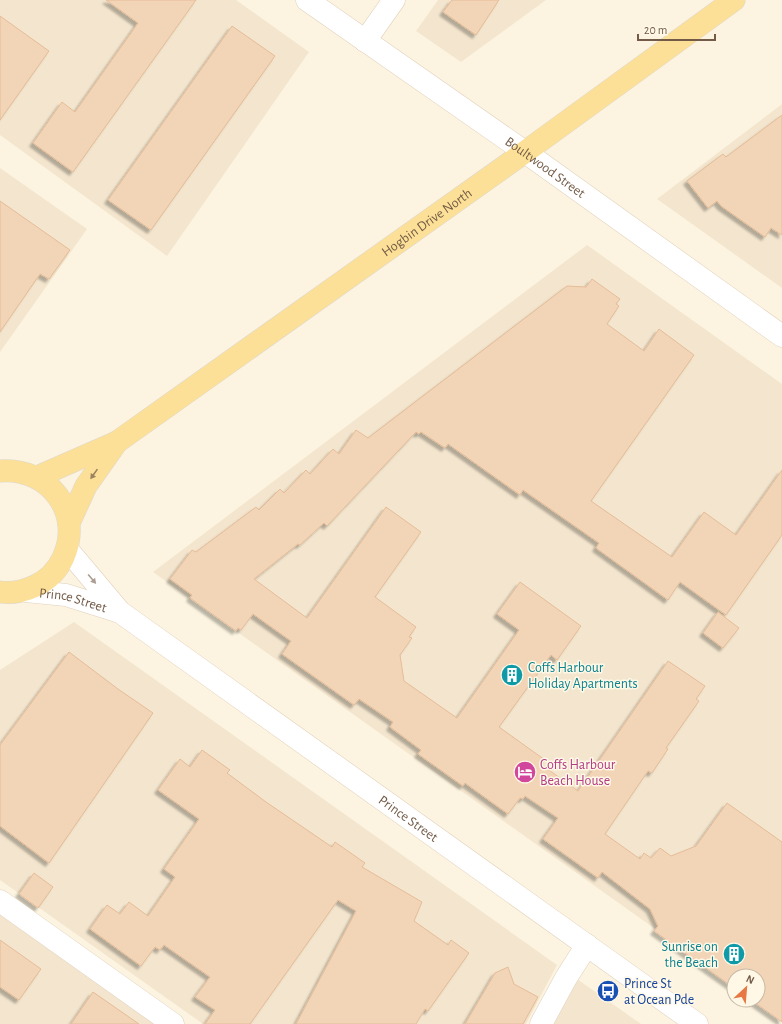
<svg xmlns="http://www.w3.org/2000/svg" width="782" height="1024" font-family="'Alegreya Sans',sans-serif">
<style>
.residential{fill:#f4e6ce}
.building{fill:#f2d4b7;stroke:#e5bc97;filter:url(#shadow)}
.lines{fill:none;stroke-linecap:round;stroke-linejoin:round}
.minor-casing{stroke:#e0d0bc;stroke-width:23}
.major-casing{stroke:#ddd8d3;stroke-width:23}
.minor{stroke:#fff;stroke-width:22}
.major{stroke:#fce097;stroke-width:22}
.oneway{fill:#9c835f}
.oneway2{fill:#ab9d91}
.labels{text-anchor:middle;stroke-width:3;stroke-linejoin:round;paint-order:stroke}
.street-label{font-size:14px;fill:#735b47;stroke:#fff8e6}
.culture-label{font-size:14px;fill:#0d838f;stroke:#fff8e6;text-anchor:start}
.hotel-label{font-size:14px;fill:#b23c85;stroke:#fff8e6;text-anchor:start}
.transit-label{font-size:14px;fill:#164399;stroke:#fff8e6;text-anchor:start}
</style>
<defs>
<filter id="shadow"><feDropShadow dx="-3.5" dy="3.5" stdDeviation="1" flood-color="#0004"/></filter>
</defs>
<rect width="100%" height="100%" fill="#fcf4e0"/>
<!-- residential -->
<g class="residential">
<path d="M 0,0 L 236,0 L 309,52 L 167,256 L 0,135 Z"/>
<path d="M 438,0 L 546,0 L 461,62 L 416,31 Z"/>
<path d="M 782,104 L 782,288 L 657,199 Z"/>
<path d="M 0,168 L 87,229 L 0,352 Z"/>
<path d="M 587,245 L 782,384 L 782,1020 L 758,1000 L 758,976 L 734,976 L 734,985 L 153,572 Z"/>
<path d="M 74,622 L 557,965 L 526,1024 L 203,1024 L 0,880 L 0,670 Z"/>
<path d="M 0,911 L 160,1024 L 0,1024 Z"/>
<path d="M 577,979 L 641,1024 L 551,1024 Z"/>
</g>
<!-- building -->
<g class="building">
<path d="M 106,0 L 196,0 L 73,172 L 33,143 L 62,102 L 75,112 L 138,23 Z"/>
<path d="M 452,0 L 499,0 L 476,35 L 443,12 Z"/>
<path d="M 0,16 L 49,51 L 0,120 Z"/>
<path d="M 232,26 L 275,56 L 151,230 L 108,200 Z"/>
<path d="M 782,115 L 782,235 L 771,228 L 765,237 L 721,206 L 717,201 L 708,208 L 687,181 L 723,154 L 726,157 Z"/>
<path d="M 0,201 L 70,250 L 49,279 L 40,274 L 0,332 Z"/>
<path d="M 592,279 L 620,299 L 616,304 L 619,306 L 607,324 L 644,351 L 659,329 L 694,355 L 591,501 L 672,557 L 704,512 L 736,535 L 782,470 L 782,535 L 726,615 L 680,582 L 668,600 L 596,548 L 599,543 L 523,490 L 520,495 L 448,444 L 445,448 L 421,432 L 419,434 L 416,432 L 327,526 L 324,523 L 300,545 L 298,544 L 254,579 L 307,618 L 386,507 L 421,532 L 375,597 L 416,627 L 409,637 L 412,638 L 400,655 L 404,681 L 457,718 L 519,630 L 497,614 L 520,582 L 581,626 L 557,660 L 551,655 L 499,727 L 545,760 L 542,765 L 578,791 L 668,661 L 705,686 L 696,699 L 699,701 L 666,748 L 668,749 L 652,773 L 648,771 L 605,834 L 640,859 L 644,853 L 651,858 L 660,848 L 671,856 L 696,846 L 727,803 L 782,842 L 782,1022 L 751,1000 L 758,1000 L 758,976 L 734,976 L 734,988 L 654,931 L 658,926 L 650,909 L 602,872 L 598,878 L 543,839 L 558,818 L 525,796 L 523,799 L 520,798 L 508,814 L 465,783 L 463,786 L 418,754 L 421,750 L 390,727 L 393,722 L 359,699 L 354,705 L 282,654 L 291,641 L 253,614 L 241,630 L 238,628 L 236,631 L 190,598 L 192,595 L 170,579 L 192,550 L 196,552 L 256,507 L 259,510 L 280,489 L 284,493 L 306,470 L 310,474 L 333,449 L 339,454 L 356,430 L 368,438 L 567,286 L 586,287 Z"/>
<path d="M 718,612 L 739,628 L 723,648 L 703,633 Z"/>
<path d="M 69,652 L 118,689 L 153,713 L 49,863 L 0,826 L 0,745 Z"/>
<path d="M 202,750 L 230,770 L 227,773 L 266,802 L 332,847 L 335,842 L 365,863 L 362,867 L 422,902 L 414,921 L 448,945 L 451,940 L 469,953 L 428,1011 L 425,1009 L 416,1024 L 296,1024 L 356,911 L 338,900 L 250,1024 L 205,1024 L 215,1010 L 195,997 L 210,977 L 164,945 L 160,950 L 155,947 L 141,966 L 90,929 L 107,905 L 120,914 L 129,902 L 148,916 L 175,877 L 164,869 L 199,819 L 158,790 L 180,759 L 190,767 Z"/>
<path d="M 34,873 L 53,887 L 38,908 L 19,894 Z"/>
<path d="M 0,940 L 41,969 L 19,1000 L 0,987 Z"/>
<path d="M 508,967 L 514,984 L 538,997 L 523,1024 L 465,1024 L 495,973 Z"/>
<path d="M 93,992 L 139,1024 L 71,1024 Z"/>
</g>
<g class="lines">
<!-- minor casing -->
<g class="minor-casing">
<g id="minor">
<path id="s1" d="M 307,0 L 525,152 L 782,336"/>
<path d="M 365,41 L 394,0"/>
<path id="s2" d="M 67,549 L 120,612 L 697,1024"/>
<path id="s3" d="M 26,591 L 66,595 L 120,612"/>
<path d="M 0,901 L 173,1024"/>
<path d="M 541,1024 L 566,978 L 587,945"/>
</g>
</g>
<!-- major casing -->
<g class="major-casing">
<g id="major">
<path d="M 0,471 C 49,467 84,513 63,558 C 57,571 48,580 35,586 C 24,591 13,594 0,592"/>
<path id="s4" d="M 37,477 L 117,442 L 525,152 L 734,0"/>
<path d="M 69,523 L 86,486 L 117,442"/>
</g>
</g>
<!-- minor -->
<use href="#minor" class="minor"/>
<!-- major -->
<use href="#major" class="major"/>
</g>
<!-- one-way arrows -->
<defs><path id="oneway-solid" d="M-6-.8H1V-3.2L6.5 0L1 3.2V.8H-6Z"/></defs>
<use class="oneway" href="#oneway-solid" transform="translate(94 474) rotate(125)"/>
<use class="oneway2" href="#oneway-solid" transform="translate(92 579) rotate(50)"/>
<!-- icons -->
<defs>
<g id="building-disc" transform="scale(1.15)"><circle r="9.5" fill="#0f9aa8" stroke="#fff8e6"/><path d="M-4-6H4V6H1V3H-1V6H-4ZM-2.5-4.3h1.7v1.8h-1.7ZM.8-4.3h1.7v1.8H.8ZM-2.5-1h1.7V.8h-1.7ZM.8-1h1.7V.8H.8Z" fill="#fff"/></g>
<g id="hotel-disc" transform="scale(1.15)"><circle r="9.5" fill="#d1479c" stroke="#fff8e6"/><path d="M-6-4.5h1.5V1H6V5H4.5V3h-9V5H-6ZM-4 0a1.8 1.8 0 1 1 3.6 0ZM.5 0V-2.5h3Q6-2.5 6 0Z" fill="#fff"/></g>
<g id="bus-disc" transform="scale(1.15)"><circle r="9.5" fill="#1a4fb4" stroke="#fff8e6"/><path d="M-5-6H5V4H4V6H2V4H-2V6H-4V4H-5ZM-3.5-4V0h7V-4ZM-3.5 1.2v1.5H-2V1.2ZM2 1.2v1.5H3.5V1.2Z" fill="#fff"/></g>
</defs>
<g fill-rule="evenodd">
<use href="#building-disc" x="512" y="675"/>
<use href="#hotel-disc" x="525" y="772"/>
<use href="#building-disc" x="734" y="954"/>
<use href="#bus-disc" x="608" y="991"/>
</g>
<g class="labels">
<!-- street labels -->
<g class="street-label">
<text dy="5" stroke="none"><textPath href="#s1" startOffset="291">Boultwood Street</textPath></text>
<text dy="5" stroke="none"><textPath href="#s4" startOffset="467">Hogbin Drive North</textPath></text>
<text dy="5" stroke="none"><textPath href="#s3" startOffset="48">Prince Street</textPath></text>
<text dy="5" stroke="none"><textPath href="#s2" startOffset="437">Prince Street</textPath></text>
</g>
<!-- culture labels -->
<g class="culture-label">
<text x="528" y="672">Coffs Harbour<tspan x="528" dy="16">Holiday Apartments</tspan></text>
<text x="718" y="951" text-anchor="end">Sunrise on<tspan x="718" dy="16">the Beach</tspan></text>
</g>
<!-- hotel labels -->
<g class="hotel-label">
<text x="540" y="769">Coffs Harbour<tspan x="540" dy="16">Beach House</tspan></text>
</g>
<!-- transit labels -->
<g class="transit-label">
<text x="624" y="988">Prince St<tspan x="624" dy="16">at Ocean Pde</tspan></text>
</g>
</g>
<!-- north arrow -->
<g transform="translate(746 988) rotate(26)"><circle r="19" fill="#fff8e6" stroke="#c7b9a6"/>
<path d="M0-3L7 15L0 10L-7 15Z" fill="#e87843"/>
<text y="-6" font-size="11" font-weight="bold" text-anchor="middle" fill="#735b47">N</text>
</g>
<!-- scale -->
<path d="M638 34v6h77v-6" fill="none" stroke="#735b47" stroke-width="2"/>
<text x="644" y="34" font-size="12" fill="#735b47" stroke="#fff8e6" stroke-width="3" paint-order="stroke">20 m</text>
</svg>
